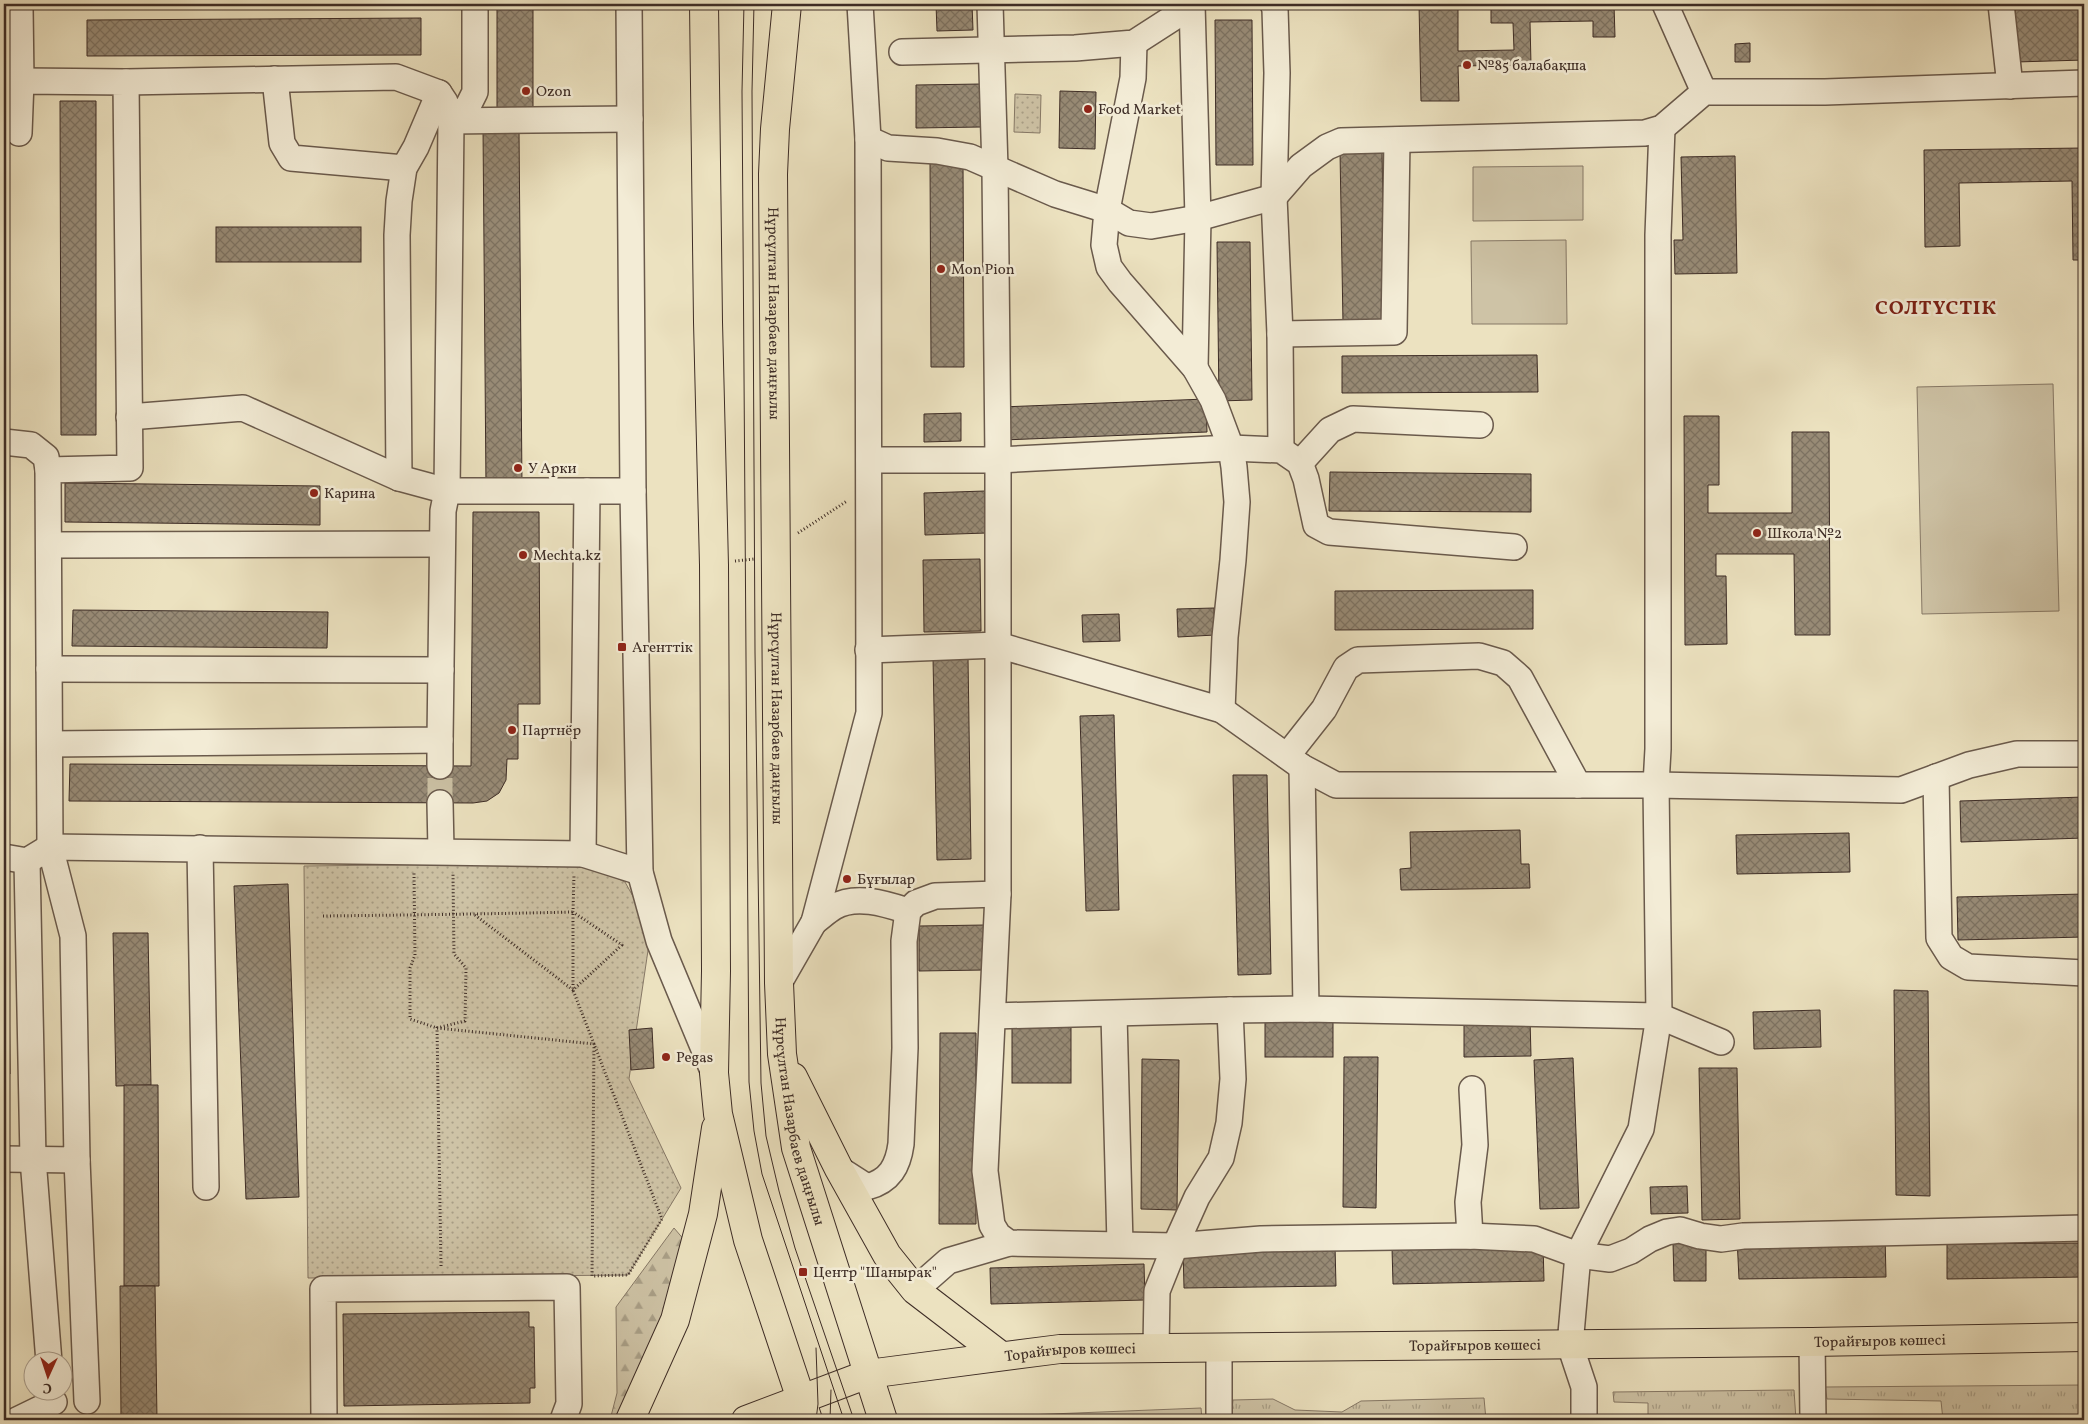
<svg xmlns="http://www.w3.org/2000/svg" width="2088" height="1424" font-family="Vollkorn,serif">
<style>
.grass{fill:url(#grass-tufts);stroke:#867866}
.forest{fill:url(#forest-firs);stroke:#867866}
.park{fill:url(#park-dots);stroke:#867866}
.pitch{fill:#cec3a6;stroke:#867866}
.building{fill:url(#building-cross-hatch);stroke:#3e2d26}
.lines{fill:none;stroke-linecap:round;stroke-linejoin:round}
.minor-tunnel{stroke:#c9bea1;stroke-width:25;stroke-dasharray:25 12;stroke-linecap:butt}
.minor-casing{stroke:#6a5a4c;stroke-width:28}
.major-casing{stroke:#3e2d26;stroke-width:30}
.path{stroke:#3e2d26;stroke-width:3;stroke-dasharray:1 2.5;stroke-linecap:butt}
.minor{stroke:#f3ecd6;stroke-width:25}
.major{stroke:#ece2c0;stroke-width:28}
.tram{stroke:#3e2d26;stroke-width:1}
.poi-dot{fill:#8f2418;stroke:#f3ecd6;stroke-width:2}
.labels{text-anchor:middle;stroke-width:5;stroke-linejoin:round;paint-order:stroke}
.poi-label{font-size:15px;fill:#3e2d26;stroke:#f3ecd6;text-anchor:start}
.street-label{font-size:15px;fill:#3e2d26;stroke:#f3ecd6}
.district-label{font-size:20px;font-weight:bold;letter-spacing:1px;fill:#7a1f14;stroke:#f3ecd6}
</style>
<defs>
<pattern id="grass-tufts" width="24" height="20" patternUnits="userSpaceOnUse" patternTransform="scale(1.25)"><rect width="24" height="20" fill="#cec3a6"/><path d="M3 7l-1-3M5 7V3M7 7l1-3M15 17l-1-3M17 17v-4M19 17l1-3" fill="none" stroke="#a99f87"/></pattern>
<pattern id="forest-firs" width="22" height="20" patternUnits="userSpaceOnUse" patternTransform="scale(1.25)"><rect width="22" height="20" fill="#cec3a6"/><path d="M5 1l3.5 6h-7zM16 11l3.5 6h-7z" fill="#a99f87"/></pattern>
<pattern id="park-dots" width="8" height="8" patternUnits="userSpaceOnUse" patternTransform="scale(1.25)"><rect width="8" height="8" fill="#cec3a6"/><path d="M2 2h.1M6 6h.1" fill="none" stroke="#a99f87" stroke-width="1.8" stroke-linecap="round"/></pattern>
<pattern id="building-cross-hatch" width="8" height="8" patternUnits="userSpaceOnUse" patternTransform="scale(1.25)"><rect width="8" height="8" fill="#988b76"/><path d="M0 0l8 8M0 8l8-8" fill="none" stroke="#7d7261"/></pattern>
</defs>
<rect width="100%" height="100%" fill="#ece2c0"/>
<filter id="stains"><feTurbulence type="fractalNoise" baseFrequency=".004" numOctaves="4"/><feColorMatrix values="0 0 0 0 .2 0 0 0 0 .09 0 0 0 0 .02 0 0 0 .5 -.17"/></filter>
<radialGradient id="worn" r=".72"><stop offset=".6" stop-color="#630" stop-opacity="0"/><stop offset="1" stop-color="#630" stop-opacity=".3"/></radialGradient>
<!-- grass -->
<g class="grass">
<path d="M 2084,1385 L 2084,1420 L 1943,1420 L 1941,1401 L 1827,1399 L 1825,1387 Z"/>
<path d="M 1794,1390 L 1796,1420 L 1648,1420 L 1648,1403 L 1614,1402 L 1613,1392 Z"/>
<path d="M 1484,1398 L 1486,1420 L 1231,1420 L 1233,1400 L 1273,1399 L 1295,1410 L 1342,1412 L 1361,1401 Z"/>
<path d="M 1201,1408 L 1202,1420 L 991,1420 L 1001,1416 Z"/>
</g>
<!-- forest -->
<path class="forest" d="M 674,1228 L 686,1242 L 667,1319 L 620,1420 L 610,1420 L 617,1393 L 616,1307 Z"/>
<!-- park -->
<g class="park">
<path d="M 1015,94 L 1041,95 L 1040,133 L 1014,132 Z"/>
<path d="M 566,863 L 600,870 L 625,882 L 640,909 L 650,937 L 629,1079 L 681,1188 L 628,1275 L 308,1278 L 304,866 Z"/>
</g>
<!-- pitch -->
<g class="pitch">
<path d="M 1583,166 L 1583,220 L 1473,221 L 1473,167 Z"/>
<path d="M 1566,240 L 1567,324 L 1472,324 L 1471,241 Z"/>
<path d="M 2053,384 L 2059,611 L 1922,614 L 1917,387 Z"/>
</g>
<!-- building -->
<g class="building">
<rect x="497" y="4" width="36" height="105"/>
<path d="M 936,4 L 972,4 L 973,30 L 937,31 Z"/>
<rect x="1055" y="4" width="32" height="5"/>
<path d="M 1419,4 L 1458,4 L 1458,51 L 1514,50 L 1513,23 L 1491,23 L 1491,4 L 1614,5 L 1615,37 L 1593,37 L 1593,21 L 1530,22 L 1531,65 L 1458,66 L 1459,101 L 1421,101 Z"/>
<path d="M 2015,4 L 2084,4 L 2084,60 L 2016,62 Z"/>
<path d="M 421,18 L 421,55 L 87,56 L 87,20 Z"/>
<path d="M 1215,20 L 1252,20 L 1253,165 L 1216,165 Z"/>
<path d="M 1750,43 L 1750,62 L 1735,62 L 1735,44 Z"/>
<path d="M 981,84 L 981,127 L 916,128 L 916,85 Z"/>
<path d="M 1060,91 L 1096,92 L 1095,149 L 1059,148 Z"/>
<path d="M 60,101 L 96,101 L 96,435 L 61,435 Z"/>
<path d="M 483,128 L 519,128 L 522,487 L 486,488 Z"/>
<path d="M 2084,148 L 2084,260 L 2073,260 L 2072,181 L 1959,183 L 1960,246 L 1925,247 L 1924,150 Z"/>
<path d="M 1382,150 L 1385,324 L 1343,324 L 1340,151 Z"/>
<path d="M 1735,156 L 1737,273 L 1675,274 L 1674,240 L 1683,240 L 1681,157 Z"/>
<path d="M 930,162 L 963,162 L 964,367 L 931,367 Z"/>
<rect x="216" y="227" width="145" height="35"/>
<path d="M 1217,242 L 1250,242 L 1252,400 L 1219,401 Z"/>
<path d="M 1537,355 L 1538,392 L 1342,393 L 1342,356 Z"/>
<path d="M 1206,399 L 1207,432 L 1003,440 L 1001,407 Z"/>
<path d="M 961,413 L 961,441 L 924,442 L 924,414 Z"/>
<path d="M 1684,416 L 1719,416 L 1719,485 L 1708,485 L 1708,513 L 1792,513 L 1792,432 L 1829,432 L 1830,635 L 1795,635 L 1794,554 L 1716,554 L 1716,576 L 1726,576 L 1727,644 L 1685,645 Z"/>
<path d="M 1330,472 L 1531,474 L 1531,512 L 1329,511 Z"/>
<path d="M 65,483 L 320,486 L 320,525 L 65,522 Z"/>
<path d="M 985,491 L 987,533 L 925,535 L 924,493 Z"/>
<path d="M 473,512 L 539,512 L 540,704 L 518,704 L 518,759 L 507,759 L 506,780 L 499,793 L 487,801 L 473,803 L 69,801 L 70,764 L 471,766 Z"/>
<path d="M 980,559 L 981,631 L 924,632 L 923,560 Z"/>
<path d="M 1533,590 L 1533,629 L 1335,630 L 1335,591 Z"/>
<path d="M 1214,608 L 1215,635 L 1178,637 L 1177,609 Z"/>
<path d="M 73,610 L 328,612 L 327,648 L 72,646 Z"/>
<path d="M 1119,614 L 1120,641 L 1083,642 L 1082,615 Z"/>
<path d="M 968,657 L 971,859 L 937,860 L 933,658 Z"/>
<path d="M 1114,715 L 1119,910 L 1086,911 L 1080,716 Z"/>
<path d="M 1233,775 L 1267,775 L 1271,974 L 1238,975 Z"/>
<path d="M 2084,797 L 2084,838 L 1961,842 L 1960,801 Z"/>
<path d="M 1520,830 L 1521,864 L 1529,864 L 1530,888 L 1401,890 L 1400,869 L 1411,868 L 1410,832 Z"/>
<path d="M 1849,833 L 1850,872 L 1737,874 L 1736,835 Z"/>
<path d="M 4,870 L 8,870 L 10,1074 L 4,1074 Z"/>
<path d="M 288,884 L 299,1197 L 246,1199 L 234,886 Z"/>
<path d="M 2084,894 L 2084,937 L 1958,940 L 1957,897 Z"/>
<path d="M 985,925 L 985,970 L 919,971 L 919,926 Z"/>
<path d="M 113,933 L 148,933 L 151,1085 L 116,1086 Z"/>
<path d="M 1894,990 L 1928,991 L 1930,1196 L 1896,1195 Z"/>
<path d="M 1820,1010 L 1821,1047 L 1754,1049 L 1753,1012 Z"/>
<path d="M 1530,1019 L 1531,1056 L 1464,1057 L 1464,1020 Z"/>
<rect x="1265" y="1020" width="68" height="37"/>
<rect x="1012" y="1025" width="59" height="58"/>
<path d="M 652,1028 L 654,1068 L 631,1070 L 629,1030 Z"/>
<path d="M 940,1033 L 976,1033 L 976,1224 L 939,1224 Z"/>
<path d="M 1344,1057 L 1378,1057 L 1376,1208 L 1343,1207 Z"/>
<path d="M 1573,1058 L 1579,1208 L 1540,1209 L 1534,1060 Z"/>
<path d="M 1142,1059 L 1179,1060 L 1177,1210 L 1141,1209 Z"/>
<path d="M 1699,1068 L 1737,1068 L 1740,1219 L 1702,1220 Z"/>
<path d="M 124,1085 L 158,1085 L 159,1286 L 124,1286 Z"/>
<path d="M 1687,1186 L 1688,1213 L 1651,1214 L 1650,1187 Z"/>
<path d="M 1885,1235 L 1886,1277 L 1739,1279 L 1737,1238 Z"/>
<path d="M 1673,1243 L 1706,1243 L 1706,1281 L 1674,1281 Z"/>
<path d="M 2084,1243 L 2084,1277 L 1947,1279 L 1947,1244 Z"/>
<path d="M 1543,1244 L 1544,1281 L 1393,1284 L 1392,1248 Z"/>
<path d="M 1335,1246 L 1336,1286 L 1184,1288 L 1183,1248 Z"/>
<path d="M 1144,1264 L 1145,1300 L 991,1304 L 990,1268 Z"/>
<path d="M 120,1286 L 155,1286 L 157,1420 L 121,1420 Z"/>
<path d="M 529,1312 L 529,1327 L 534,1327 L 535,1388 L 530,1388 L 530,1403 L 344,1406 L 343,1314 Z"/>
</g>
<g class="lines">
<!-- minor-tunnel -->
<path class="minor-tunnel" d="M 440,803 L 440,766"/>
<!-- minor casing -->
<g class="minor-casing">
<g id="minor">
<path d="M 629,4 L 633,491 L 640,872 L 659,941 L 714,1073"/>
<path d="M 990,4 L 995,169 L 998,460 L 998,894 L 985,1171 L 992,1225 L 998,1235 L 1009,1243 L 1175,1246 L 1261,1239 L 1470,1236 L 1534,1239 L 1578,1255 L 1610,1259 L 1631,1251 L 1650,1239 L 1667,1232 L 1680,1230 L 1700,1236 L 1721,1239 L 1743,1236 L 2084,1228"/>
<path d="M 1192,4 L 1198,218 L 1195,368"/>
<path d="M 1273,4 L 1275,9 L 1277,73 L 1274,197 L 1280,334 L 1281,450"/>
<path d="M 1665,4 L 1704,92"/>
<path d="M 2001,4 L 2010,86"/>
<path d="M 20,7 L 21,81"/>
<path d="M 1134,43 L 1133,78 L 1107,210 L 1104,245 L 1109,267 L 1120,282 L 1195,368 L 1213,400 L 1231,448 L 1234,467 L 1237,502 L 1233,560 L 1225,637 L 1222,710"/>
<path d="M 902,52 L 1075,48 L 1134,43 L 1179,14 L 1192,4"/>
<path d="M 275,79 L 282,143 L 291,158 L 404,168"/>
<path d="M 451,121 L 630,119"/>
<path d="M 451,121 L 468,106 L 475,92 L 475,4"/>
<path d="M 868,139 L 888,148 L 937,151 L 970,157 L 1055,194 L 1107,210 L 1129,223 L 1151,226 L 1198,218 L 1274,197 L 1301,166 L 1327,147 L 1341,141 L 1645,133 L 1662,128 L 1704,92 L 1825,92 L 2084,83"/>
<path d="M 1280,334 L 1394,332 L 1397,140"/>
<path d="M 129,417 L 243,408 L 399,478 L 447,491 L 633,491"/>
<path d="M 4,442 L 31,445 L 46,457 L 48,470"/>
<path d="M 869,460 L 998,460 L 1231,448 L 1281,450 L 1300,463 L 1306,479 L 1316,525 L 1329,532 L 1514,547"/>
<path d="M 1300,463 L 1330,430 L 1353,419 L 1480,425"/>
<path d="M 399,478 L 397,235 L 399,201 L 404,168 L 416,147 L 439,93"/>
<path d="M 49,545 L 442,544"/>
<path d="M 868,650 L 998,645 L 1222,710 L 1302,767 L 1336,785 L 1656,785 L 1901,790 L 1969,765 L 2017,754 L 2084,754"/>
<path d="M 49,669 L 441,670"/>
<path d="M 50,744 L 440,740 L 443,511 L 447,491 L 451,121 L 445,102 L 439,93 L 396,77 L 126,82"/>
<path d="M 1287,756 L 1324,709 L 1346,668 L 1358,660 L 1479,656 L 1503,663 L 1520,678 L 1578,785"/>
<path d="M 440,766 L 440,740"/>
<path d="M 1302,767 L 1306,1009"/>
<path d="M 1936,777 L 1939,938 L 1951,957 L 1968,967 L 2084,973"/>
<path d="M 440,803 L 441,850"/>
<path d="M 200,848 L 206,1187"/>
<path d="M 583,854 L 587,491"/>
<path d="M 4,857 L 27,861 L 50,847 L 583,854 L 640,872"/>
<path d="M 27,861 L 33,1159 L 49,1362"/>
<path d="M 814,922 C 821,917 827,911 834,907 C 856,894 886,904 908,911"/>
<path d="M 779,983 L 814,922 L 869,713 L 868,139 L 860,4"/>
<path d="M 1230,1010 L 1306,1009 L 1659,1016 L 1721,1042"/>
<path d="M 1114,1015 L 1120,1244"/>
<path d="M 993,1016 L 1230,1010 L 1233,1079 L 1229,1123 L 1221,1158 L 1197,1197 L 1175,1246 L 1157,1291 L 1156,1348"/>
<path d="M 4,1159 L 77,1160 L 73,936 L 50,847 L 48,470 L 130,468 L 126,82 L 21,81 L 19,133"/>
<path d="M 77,1160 L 87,1401"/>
<path d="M 839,1169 L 867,1187 C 890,1181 898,1166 901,1144 L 905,1048 L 904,941 L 908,911 L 916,903 L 935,896 L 998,894"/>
<path d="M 1470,1236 L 1468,1202 L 1475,1145 L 1472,1089"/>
<path d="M 915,1290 L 948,1261 L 1009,1243"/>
<path d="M 1812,1342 L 1813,1420"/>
<path d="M 17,1420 L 54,1402"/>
<path d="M 324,1420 L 323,1289 L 567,1287 L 569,1404 L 563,1420"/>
<path d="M 1219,1420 L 1219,1347"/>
<path d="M 1584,1420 L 1584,1387 L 1570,1345 L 1578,1255 L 1641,1129 L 1659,1016 L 1656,785 L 1658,749 L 1658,235 L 1662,128"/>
</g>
</g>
<!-- major casing -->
<g class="major-casing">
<g id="major">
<path d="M 704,4 L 708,322 L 714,565 L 716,971 L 714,1073 L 718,1114 L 748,1240 L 808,1420"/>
<path id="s1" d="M 787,4 L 775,129 L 773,174 L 779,983 L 782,1054 L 796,1148 L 883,1420"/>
<path d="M 793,1077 L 839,1169 L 887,1255 L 915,1290 L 1000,1355"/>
<path d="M 630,1420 L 675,1320 L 703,1214 L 716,1128"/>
<path id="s2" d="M 746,1420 L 868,1374 L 1060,1349 L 1812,1342 L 2084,1337"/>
</g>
</g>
<!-- path -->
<g class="path">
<path d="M 798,533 L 847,501"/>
<path d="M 735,561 L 754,559"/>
<path d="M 475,915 L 573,990 L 622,945 L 573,912 L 574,875"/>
<path d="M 323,916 C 406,915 490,914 573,912 L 573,990 L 662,1219 L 628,1275 L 592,1276 L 594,1044 L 437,1028 L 410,1019 L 410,968 L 415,955 L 414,873"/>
<path d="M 441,1266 L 437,1028 L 465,1021 L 466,968 L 454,954 L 453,874"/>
<path d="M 1001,1416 L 1002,1420"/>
</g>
<!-- minor -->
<use href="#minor" class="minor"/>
<!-- major -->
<use href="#major" class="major"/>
<!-- tram -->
<g class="tram">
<path d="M 744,4 L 742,91 L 749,1082 L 754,1131 L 762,1174 L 844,1420"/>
<path d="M 754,4 L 752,91 L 755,652 L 761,1083 L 766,1136 L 779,1191 L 795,1248 L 854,1420"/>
<path d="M 816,1348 L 818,1404 L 816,1420"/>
<path d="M 830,1420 L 831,1390"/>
</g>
</g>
<!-- markers -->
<g class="poi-dot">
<circle cx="1467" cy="65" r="5"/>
<circle cx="526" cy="91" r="5"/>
<circle cx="1088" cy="109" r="5"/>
<circle cx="941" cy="269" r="5"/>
<circle cx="518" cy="468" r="5"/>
<circle cx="314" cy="493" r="5"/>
<circle cx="1757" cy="533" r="5"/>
<circle cx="523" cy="555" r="5"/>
<rect x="617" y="642" width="10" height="10" rx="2.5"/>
<circle cx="512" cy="730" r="5"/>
<circle cx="847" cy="879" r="5"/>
<circle cx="666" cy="1057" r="5"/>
<rect x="798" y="1267" width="10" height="10" rx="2.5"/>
</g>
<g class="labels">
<!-- poi labels -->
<g class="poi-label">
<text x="1477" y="70">№85 балабақша</text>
<text x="536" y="96">Ozon</text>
<text x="1098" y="114">Food Market</text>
<text x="951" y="274">Mon Pion</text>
<text x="528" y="473">У Арки</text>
<text x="324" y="498">Карина</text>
<text x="1767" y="538">Школа №2</text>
<text x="533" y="560">Mechta.kz</text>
<text x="632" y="652">Агенттік</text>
<text x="522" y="735">Партнёр</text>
<text x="857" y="884">Бұғылар</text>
<text x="676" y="1062">Pegas</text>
<text x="813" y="1277">Центр "Шанырак"</text>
</g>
<!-- street labels -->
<g class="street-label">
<text dy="5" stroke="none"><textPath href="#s1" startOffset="310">Нұрсұлтан Назарбаев даңғылы</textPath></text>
<text dy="5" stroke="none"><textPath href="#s1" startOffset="715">Нұрсұлтан Назарбаев даңғылы</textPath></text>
<text dy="5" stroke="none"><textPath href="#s1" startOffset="1120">Нұрсұлтан Назарбаев даңғылы</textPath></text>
<text dy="5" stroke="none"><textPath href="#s2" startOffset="1144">Торайғыров көшесі</textPath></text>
<text dy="5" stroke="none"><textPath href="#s2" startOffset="739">Торайғыров көшесі</textPath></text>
<text dy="5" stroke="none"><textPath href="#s2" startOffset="334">Торайғыров көшесі</textPath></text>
</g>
<!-- district labels -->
<g class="district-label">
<text x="1936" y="314">СОЛТҮСТІК</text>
</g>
</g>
<!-- margin -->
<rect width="2088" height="1424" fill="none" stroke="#ece2c0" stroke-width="20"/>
<rect x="5" y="5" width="2078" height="1414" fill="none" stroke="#3e2d26" stroke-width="2.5"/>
<rect x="10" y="10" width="2068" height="1404" fill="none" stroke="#3e2d26"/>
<!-- north arrow -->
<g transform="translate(48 1376) rotate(183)"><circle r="24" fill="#f3ecd6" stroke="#aba090"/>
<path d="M0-4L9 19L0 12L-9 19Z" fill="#8f2418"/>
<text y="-8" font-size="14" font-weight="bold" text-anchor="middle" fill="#3e2d26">С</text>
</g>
<rect width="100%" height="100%" filter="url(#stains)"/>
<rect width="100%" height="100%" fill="url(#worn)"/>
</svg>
